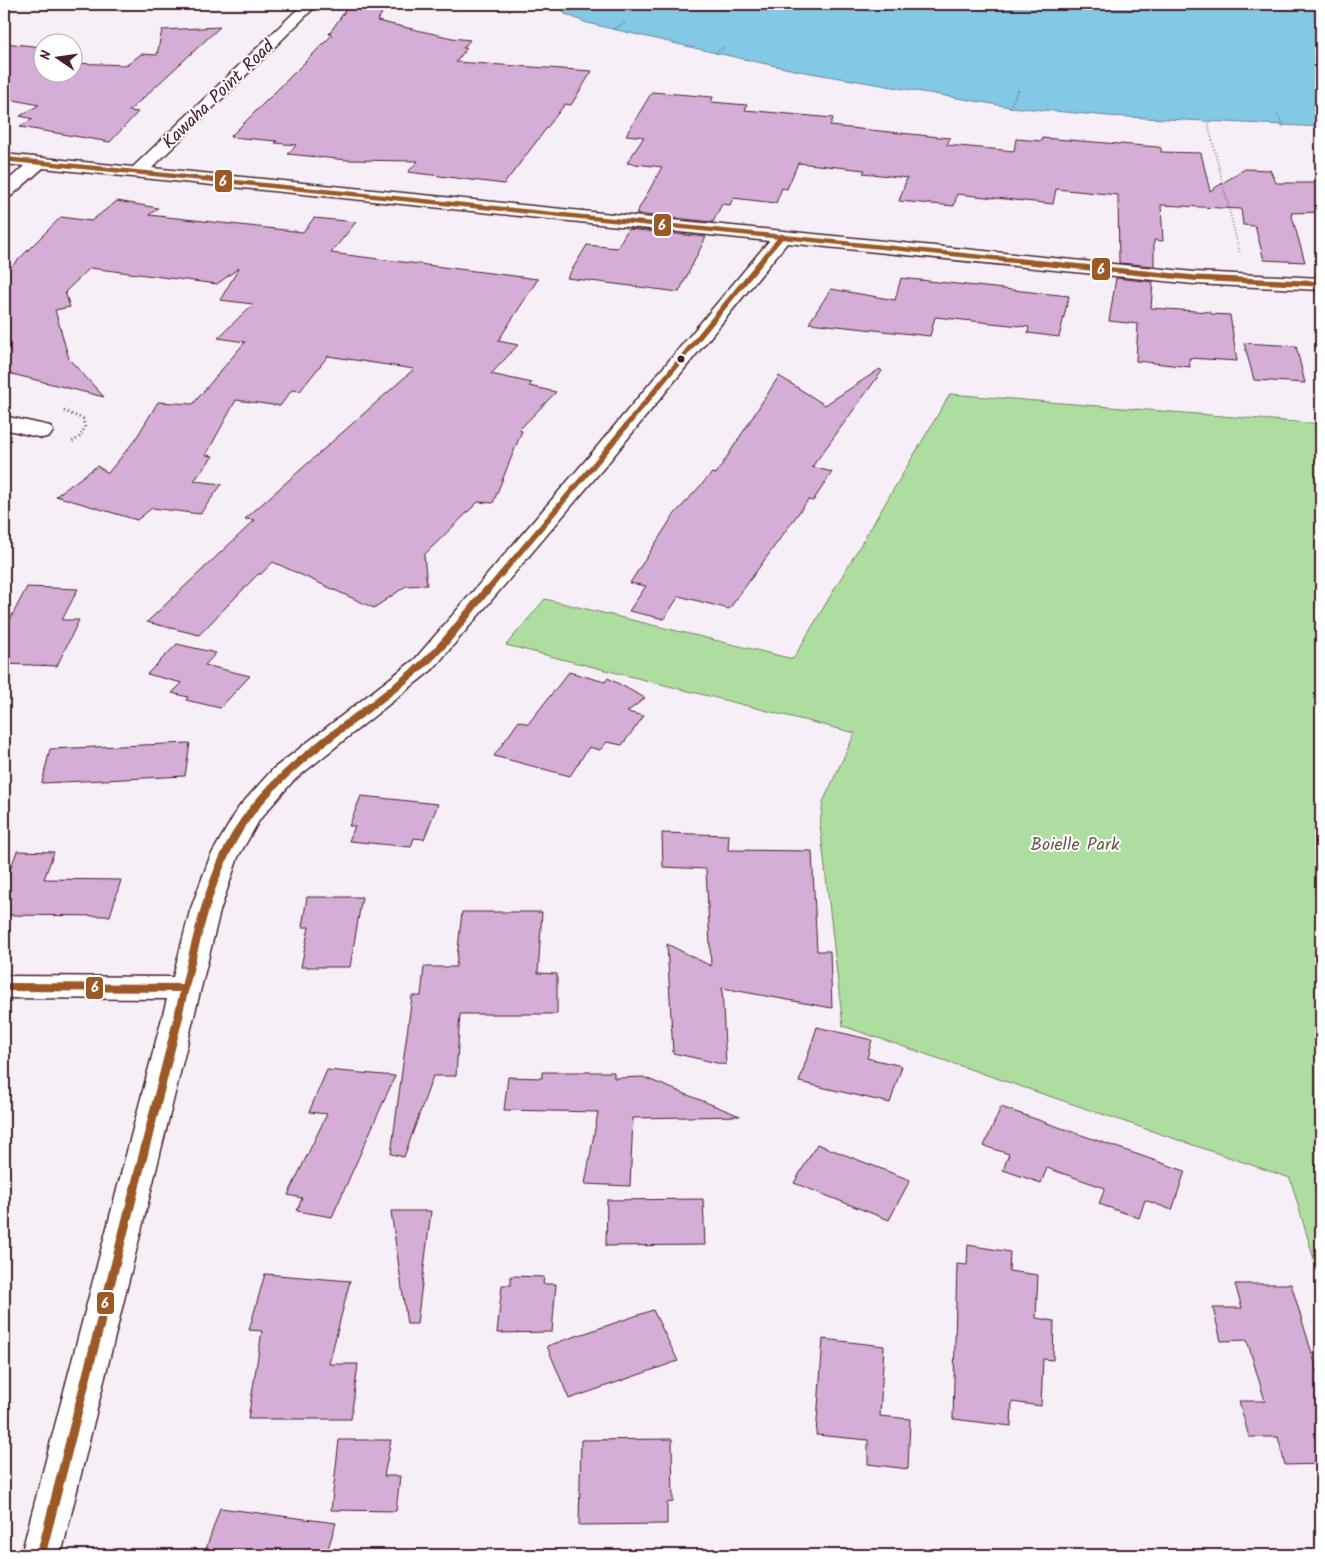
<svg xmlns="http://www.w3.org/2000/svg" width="1325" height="1559" font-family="Kalam,sans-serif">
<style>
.green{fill:#adde9f;stroke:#7c7e65}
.water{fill:#83c8e4;stroke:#6c849a}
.building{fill:#d4aed6;stroke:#4a1f2b}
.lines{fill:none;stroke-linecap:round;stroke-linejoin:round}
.minor-casing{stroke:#4a1f2b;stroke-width:3}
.path-far1{stroke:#4a1f2b;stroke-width:2;stroke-dasharray:0.5 2.5;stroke-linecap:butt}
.path{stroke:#4a1f2b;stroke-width:2.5;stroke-dasharray:1 3;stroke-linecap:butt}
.minor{fill:#fff;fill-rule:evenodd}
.bus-1-far3-casing{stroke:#fff;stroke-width:7}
.bus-1-far2-casing{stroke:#fff;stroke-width:9}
.bus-1-far1-casing{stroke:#fff;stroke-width:11}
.bus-1-casing{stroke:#fff;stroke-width:13}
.bus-1-far3{stroke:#9c5926;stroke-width:4.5}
.bus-1-far2{stroke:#9c5926;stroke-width:5.5}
.bus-1-far1{stroke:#9c5926;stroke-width:8}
.bus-1{stroke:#9c5926;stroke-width:9}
.bus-dot{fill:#4a1f2b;stroke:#fff;stroke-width:2}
.labels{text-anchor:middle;stroke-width:4;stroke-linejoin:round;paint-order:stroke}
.street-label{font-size:18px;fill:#4a1f2b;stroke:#fff}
.park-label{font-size:18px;fill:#68584e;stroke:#fff}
.line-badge{stroke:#fff;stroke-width:2}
.badge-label{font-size:14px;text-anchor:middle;font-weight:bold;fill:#fff}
</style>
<rect width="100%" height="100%" fill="#f6eff7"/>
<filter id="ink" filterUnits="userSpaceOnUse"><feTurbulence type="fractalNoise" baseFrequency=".02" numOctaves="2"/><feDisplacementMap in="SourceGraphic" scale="10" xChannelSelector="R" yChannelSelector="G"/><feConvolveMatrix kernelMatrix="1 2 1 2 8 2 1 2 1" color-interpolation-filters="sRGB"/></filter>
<g filter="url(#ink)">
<!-- green -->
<path class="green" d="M 950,394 L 1321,424 L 1321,1283 L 1290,1178 L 843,1026 L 820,824 L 823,802 L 855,733 L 506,645 L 545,599 L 793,659 Z"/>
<!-- water -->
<path class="water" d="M 558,4 L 1321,4 L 1321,127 L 1108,116 L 1010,107 L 799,71 L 716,53 L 587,23 L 565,14 Z"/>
<!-- building -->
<g class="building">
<path d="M 349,5 L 386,7 L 377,21 L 452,38 L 470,40 L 463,48 L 467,48 L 456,62 L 592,71 L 571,105 L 565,104 L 504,184 L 408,172 L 418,161 L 347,160 L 288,154 L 296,145 L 275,143 L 277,141 L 230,137 L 332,35 L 329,34 Z"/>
<path d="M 220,27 L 129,111 L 138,112 L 110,142 L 20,127 L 33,119 L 20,116 L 39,105 L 4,98 L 4,43 L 42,47 L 42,72 L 72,72 L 72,63 L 127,65 L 141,54 L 157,55 L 162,30 Z"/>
<path d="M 652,92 L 713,97 L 711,102 L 747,105 L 745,110 L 833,118 L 830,126 L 950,138 L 947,145 L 1014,151 L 1016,139 L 1042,141 L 1042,138 L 1158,147 L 1161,148 L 1161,152 L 1201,153 L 1210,191 L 1245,169 L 1270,170 L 1276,183 L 1321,183 L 1321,212 L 1291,213 L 1305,262 L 1264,260 L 1255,226 L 1243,225 L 1241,209 L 1161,205 L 1163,241 L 1154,240 L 1154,266 L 1119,263 L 1118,195 L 1056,189 L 1053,204 L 957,194 L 954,206 L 899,201 L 907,178 L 863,173 L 865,170 L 798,163 L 787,189 L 782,188 L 776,203 L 733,198 L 730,205 L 722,204 L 713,222 L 636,214 L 662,167 L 627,163 L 644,137 L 626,135 Z"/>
<path d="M 117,201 L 158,208 L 149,215 L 303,232 L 314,218 L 356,222 L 331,253 L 538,279 L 498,341 L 518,345 L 491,374 L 532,383 L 529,386 L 556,392 L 519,430 L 522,431 L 493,503 L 478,502 L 424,555 L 427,585 L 406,586 L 374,608 L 273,562 L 261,574 L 258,574 L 199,635 L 147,622 L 255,520 L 245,519 L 414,369 L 328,356 L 300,391 L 292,390 L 280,406 L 236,400 L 206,455 L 213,456 L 194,481 L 222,484 L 200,514 L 152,508 L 137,520 L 56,496 L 97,466 L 108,473 L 135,440 L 158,402 L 193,404 L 245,342 L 218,338 L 253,304 L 220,300 L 239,268 L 217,284 L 90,268 L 65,292 L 70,307 L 55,310 L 69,359 L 104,397 L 4,372 L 4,274 L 61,217 L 91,221 Z"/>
<path d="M 628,229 L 706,237 L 679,292 L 567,278 L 587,245 L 617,248 Z"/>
<path d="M 901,278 L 1069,296 L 1059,337 L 1028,333 L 1029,327 L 935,317 L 930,336 L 809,323 L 831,289 L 895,300 Z"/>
<path d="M 1116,278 L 1153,282 L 1151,308 L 1210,312 L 1211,314 L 1230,315 L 1237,361 L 1189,358 L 1190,367 L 1136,361 L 1138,324 L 1109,321 Z"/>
<path d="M 1244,343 L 1296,346 L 1305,383 L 1254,380 Z"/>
<path d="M 880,369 L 882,371 L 812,467 L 832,472 L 813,501 L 808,500 L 729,609 L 679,596 L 664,619 L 629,611 L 646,586 L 630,583 L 673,516 L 712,473 L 716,474 L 779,376 L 825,405 Z"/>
<path d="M 27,587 L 78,589 L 62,620 L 79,620 L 57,666 L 4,664 L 4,631 Z"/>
<path d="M 177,644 L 216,653 L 205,665 L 250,676 L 220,708 L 186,700 L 188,697 L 172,693 L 182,683 L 147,674 Z"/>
<path d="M 569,672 L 605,682 L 608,678 L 645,698 L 627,712 L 644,716 L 622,745 L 607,742 L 600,750 L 589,747 L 570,776 L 494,756 L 519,721 L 528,724 Z"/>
<path d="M 190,743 L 185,776 L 42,783 L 50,749 Z"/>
<path d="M 361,796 L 438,804 L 424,839 L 414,838 L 411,847 L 349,841 L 355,826 L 349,826 Z"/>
<path d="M 662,833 L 729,835 L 728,850 L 812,851 L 817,951 L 830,951 L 832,1008 L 722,988 L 726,1065 L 673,1053 L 667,944 L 711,966 L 706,869 L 663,867 Z"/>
<path d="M 17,851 L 54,852 L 44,879 L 121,880 L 110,916 L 4,915 L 4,886 Z"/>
<path d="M 307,897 L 362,897 L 350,967 L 301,967 L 309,927 L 302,927 Z"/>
<path d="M 462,912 L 542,912 L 538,973 L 557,974 L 557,1014 L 460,1014 L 456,1076 L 433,1076 L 404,1157 L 391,1154 L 412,996 L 421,996 L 424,967 L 456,967 Z"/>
<path d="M 817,1027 L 872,1040 L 867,1058 L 902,1066 L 890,1103 L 799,1082 Z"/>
<path d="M 327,1070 L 395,1076 L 332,1217 L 297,1211 L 302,1198 L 288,1195 L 327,1114 L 309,1112 Z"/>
<path d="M 542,1072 L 614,1072 L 614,1078 L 643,1077 L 740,1116 L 633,1118 L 630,1186 L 585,1184 L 598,1112 L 504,1110 L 508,1077 L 542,1078 Z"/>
<path d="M 1001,1107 L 1185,1171 L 1172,1210 L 1145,1200 L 1139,1218 L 1099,1204 L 1105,1188 L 1047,1168 L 1041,1183 L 1003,1170 L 1009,1154 L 984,1146 Z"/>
<path d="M 817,1144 L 910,1180 L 889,1220 L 794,1183 Z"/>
<path d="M 703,1199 L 705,1245 L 606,1246 L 607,1200 Z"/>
<path d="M 391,1211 L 431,1211 L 417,1324 L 407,1324 Z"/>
<path d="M 968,1245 L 1010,1252 L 1009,1271 L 1038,1275 L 1036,1318 L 1054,1321 L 1053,1360 L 1043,1359 L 1041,1406 L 1012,1402 L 1011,1426 L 953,1419 L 957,1264 L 967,1265 Z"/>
<path d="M 265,1274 L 350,1281 L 329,1364 L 358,1364 L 351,1419 L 248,1419 L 262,1331 L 249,1330 Z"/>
<path d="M 511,1276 L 544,1277 L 543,1284 L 556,1284 L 552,1332 L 497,1333 L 502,1285 L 511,1285 Z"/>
<path d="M 1235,1284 L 1291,1284 L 1321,1383 L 1321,1464 L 1285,1465 L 1278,1437 L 1249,1437 L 1239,1401 L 1265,1401 L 1247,1340 L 1221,1341 L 1213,1308 L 1242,1308 Z"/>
<path d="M 653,1310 L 678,1361 L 569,1399 L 547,1346 Z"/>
<path d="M 823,1339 L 884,1346 L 880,1416 L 910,1419 L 908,1469 L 868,1464 L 868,1440 L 816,1435 Z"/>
<path d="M 672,1439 L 673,1502 L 667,1503 L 667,1524 L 579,1525 L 581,1440 Z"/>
<path d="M 339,1440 L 391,1440 L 384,1476 L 400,1476 L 396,1511 L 331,1510 Z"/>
<path d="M 220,1508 L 336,1523 L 326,1555 L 204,1555 Z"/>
</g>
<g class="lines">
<!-- minor casing -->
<g class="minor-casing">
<g id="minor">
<path d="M 303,4 L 318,4 L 152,168 L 1194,272 L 1321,278 L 1321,290 L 1194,284 L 787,243 L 607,464 L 433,669 L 293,781 L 260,819 L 238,857 L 220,911 L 61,1555 L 21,1555 L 167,999 L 4,998 L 4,976 L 173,977 L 190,911 L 210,857 L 239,807 L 273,769 L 415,659 L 591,454 L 769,241 L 43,168 L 10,197 L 4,198 L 4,184 L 24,166 L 4,164 L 4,154 L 133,167 Z"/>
<path d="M 4,416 L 50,426 L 53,431 L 50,436 L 42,438 L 4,429 Z"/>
</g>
</g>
<!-- path-far1 -->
<g class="path-far1">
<path d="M 613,29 L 625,23"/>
<path d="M 716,53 L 725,47"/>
<path d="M 1010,107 L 1019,89"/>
<path d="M 1278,115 L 1284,127"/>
<path d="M 1208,123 L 1240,254"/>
</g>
<!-- path -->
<path class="path" d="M 64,411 L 83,419 L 85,428 L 79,438 L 70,443"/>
<!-- minor -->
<use href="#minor" class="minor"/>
<!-- bus-1-far3 casing -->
<g class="bus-1-far3-casing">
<g id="bus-1-far3">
<path d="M 4,159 L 1012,260"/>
<path d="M 762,260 L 782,236"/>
</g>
</g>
<!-- bus-1-far2 casing -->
<g class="bus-1-far2-casing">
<g id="bus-1-far2">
<path d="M 1000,259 L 1194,278 L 1321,284"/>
<path d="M 486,592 L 599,459 L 763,259"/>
</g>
</g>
<!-- bus-1-far1 casing -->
<g class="bus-1-far1-casing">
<g id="bus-1-far1">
<path d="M 4,987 L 185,988"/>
<path d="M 178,1016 C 195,949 207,870 250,813 C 296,753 366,715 422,665 C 445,646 467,613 487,590"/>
</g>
</g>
<!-- bus-1 casing -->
<g class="bus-1-casing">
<path id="bus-1" d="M 41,1555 L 179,1015"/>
</g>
<!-- bus-1-far3 -->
<use href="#bus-1-far3" class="bus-1-far3"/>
<!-- bus-1-far2 -->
<use href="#bus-1-far2" class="bus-1-far2"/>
<!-- bus-1-far1 -->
<use href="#bus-1-far1" class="bus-1-far1"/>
<!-- bus-1 -->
<use href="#bus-1" class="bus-1"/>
</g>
</g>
<!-- markers -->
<circle class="bus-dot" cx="681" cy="359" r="4.5"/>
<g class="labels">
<!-- street labels -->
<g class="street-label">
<text transform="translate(218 94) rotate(-44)" y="6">Kawaha Point Road</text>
</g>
<!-- park labels -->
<g class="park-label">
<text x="1075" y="850">Boielle Park</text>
</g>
</g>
<g class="line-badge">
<rect x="214" y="169" width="19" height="24" rx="5" fill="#9c5926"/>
<rect x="653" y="213" width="19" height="24" rx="5" fill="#9c5926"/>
<rect x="1091" y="257" width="20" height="24" rx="5" fill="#9c5926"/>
<rect x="85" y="976" width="19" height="24" rx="5" fill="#9c5926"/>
<rect x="96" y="1291" width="19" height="24" rx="5" fill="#9c5926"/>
</g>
<g class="badge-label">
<text x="223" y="186">6</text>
<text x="662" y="230">6</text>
<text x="1101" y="274">6</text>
<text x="95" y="992">6</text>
<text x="105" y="1308">6</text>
</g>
<!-- margin -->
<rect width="1325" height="1559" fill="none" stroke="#fff" stroke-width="20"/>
<rect x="10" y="10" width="1305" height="1539" fill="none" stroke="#4a1f2b" stroke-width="2" filter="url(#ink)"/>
<!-- north arrow -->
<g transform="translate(58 58) rotate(283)"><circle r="24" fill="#ffffff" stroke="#b7a5aa"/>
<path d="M0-4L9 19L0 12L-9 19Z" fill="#4a1f2b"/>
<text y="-8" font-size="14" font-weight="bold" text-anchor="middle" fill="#4a1f2b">N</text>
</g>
</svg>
